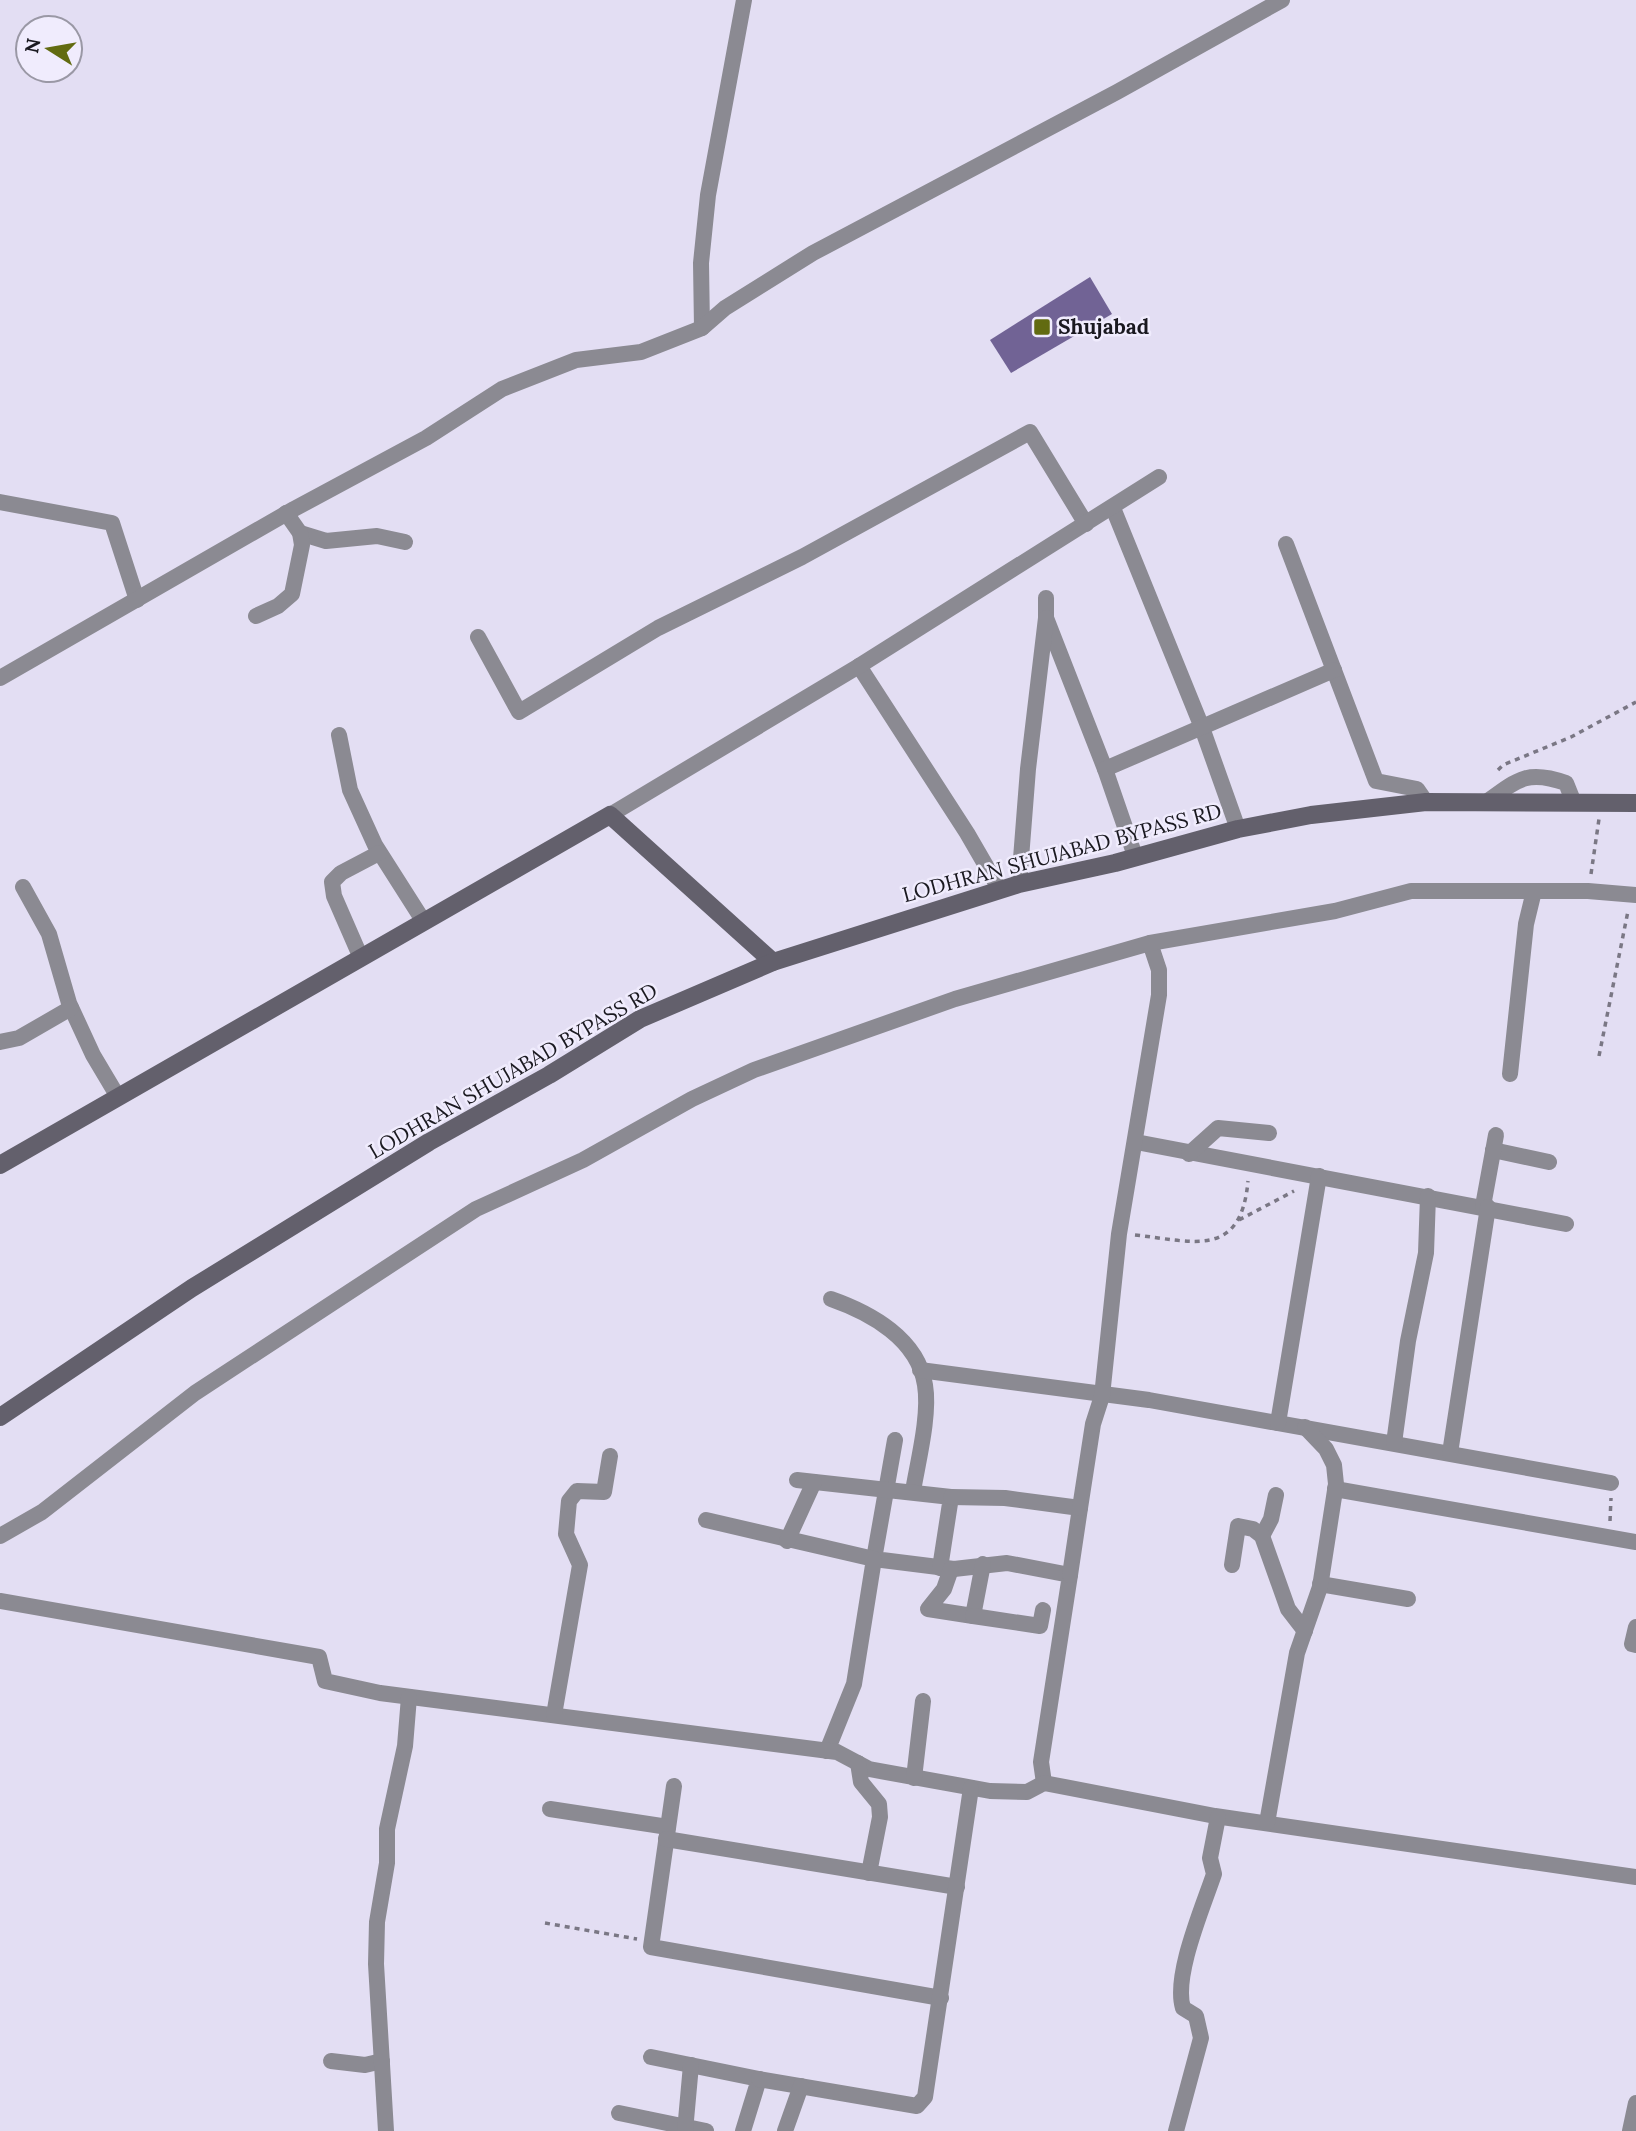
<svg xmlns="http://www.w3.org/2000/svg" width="1636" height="2131" font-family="Lora,serif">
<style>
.building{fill:#716395}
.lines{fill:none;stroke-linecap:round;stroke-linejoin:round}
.path{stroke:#7a7784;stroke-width:3.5;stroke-dasharray:5 5;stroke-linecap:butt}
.street{stroke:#8b8a92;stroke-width:16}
.secondary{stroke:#63606c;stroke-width:18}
.poi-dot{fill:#626b11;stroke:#f0ecfd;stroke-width:2.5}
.labels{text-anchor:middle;stroke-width:5;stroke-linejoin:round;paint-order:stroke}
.poi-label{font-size:21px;font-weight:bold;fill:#1a1920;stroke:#f0ecfd;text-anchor:start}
.street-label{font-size:21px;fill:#1a1920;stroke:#f0ecfd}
</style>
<rect width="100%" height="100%" fill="#e3def3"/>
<!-- building -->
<path class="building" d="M 1090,277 L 1112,314 L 1011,373 L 990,340 Z"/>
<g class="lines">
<!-- path -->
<g class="path">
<path d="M 1498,770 L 1503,765 L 1571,737 L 1636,702"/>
<path d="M 1591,874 L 1599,819"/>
<path d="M 1599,1056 L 1628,911"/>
<path d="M 1239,1220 L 1294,1191"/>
<path d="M 1135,1235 C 1192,1241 1241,1260 1248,1181"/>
<path d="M 1610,1521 L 1611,1498"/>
<path d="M 545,1923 L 637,1939"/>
</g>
<!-- street -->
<g class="street">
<path d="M 702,328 L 701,263 L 708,195 L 744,0"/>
<path d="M 0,502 L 112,523 L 137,600"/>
<path d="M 1113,508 L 1201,725 L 1238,829"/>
<path d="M 300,533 L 326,541 L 377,536 L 405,542"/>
<path d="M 1286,544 L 1376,781 L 1417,789 L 1426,802"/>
<path d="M 1046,598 L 1046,618 L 1105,769"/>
<path d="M 256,616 L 278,606 L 292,594 L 302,545 L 300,533 L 286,513"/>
<path d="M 478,637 L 519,712 L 658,628 L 802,557 L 1030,432 L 1086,524"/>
<path d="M 859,666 L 967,833 L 1000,890"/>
<path d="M 0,678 L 294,509 L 426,438 L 502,389 L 576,360 L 641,352 L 702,328 L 725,308 L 813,253 L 1117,92 L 1282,0"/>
<path d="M 339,735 L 350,790 L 375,845 L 424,922"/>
<path d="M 1488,801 C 1519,778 1529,770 1566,783 L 1574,803"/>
<path d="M 610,815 L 859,666 L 1159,477"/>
<path d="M 1135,856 L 1105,769 L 1334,670"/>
<path d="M 1019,884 L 1028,769 L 1046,618"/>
<path d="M 23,887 L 49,934 L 69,1003 L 93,1055 L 118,1097"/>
<path d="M 361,958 L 334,896 L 332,882 L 341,873 L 379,853"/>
<path d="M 0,1042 L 19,1038 L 71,1008"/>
<path d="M 1510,1074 L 1526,924 L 1534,891"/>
<path d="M 1136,1142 L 1566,1224"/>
<path d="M 1493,1150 L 1549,1162"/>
<path d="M 1189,1154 L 1218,1128 L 1269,1133"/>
<path d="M 1483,1206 L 1496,1135"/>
<path d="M 831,1299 C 871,1313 918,1339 925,1385 C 930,1415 918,1461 913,1491"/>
<path d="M 920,1370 L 1149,1400 L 1611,1483"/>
<path d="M 1278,1423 L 1319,1176"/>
<path d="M 895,1440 L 874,1559 L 954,1569 L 1007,1563 L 1070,1575 L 1041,1762 L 1044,1783"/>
<path d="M 1394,1443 L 1408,1341 L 1426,1253 L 1428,1196"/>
<path d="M 1450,1453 L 1488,1207"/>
<path d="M 797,1480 L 951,1497 L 940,1568"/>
<path d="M 1335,1489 L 1636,1542"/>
<path d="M 951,1497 L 1005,1498 L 1080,1508 L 1070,1575"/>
<path d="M 1080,1508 L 1093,1424 L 1102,1396 L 1119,1234 L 1159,995 L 1159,970 L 1150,943"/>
<path d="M 706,1520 L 874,1559 L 854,1684 L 827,1751"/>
<path d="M 0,1536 L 42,1512 L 195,1393 L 476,1209 L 583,1160 L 692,1099 L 754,1070 L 955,999 L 1150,943 L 1335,911 L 1411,891 L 1588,891 L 1636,895"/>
<path d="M 1262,1536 L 1271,1519 L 1276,1495"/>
<path d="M 787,1541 L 814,1482"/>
<path d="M 1232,1565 L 1238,1526 L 1253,1529 L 1262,1536 L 1288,1609 L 1305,1631"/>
<path d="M 951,1569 L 944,1589 L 928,1609 L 973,1616 L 983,1564"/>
<path d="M 1320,1584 L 1408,1599"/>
<path d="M 0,1601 L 319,1657 L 325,1681 L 380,1693 L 837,1752 L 869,1769 L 990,1791 L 1027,1792 L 1044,1783 L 1215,1816 L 1636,1877"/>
<path d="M 973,1616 L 1040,1626 L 1043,1610"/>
<path d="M 1636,1627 L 1632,1644 L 1636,1645"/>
<path d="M 554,1715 L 580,1565 L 566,1534 L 569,1501 L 577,1491 L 604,1492 L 610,1456"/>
<path d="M 858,1763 L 861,1782 L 879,1804 L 880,1817 L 869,1873"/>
<path d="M 914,1778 L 923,1701"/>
<path d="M 674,1786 L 651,1947 L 941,1998"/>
<path d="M 550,1809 L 668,1827"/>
<path d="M 1267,1823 L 1297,1653 L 1320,1587 L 1336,1484 L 1334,1465 L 1326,1449 L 1305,1427"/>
<path d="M 666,1839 L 957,1887"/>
<path d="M 651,2057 L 759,2079 L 743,2131"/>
<path d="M 331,2061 L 365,2065 L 382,2061"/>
<path d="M 759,2079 L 917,2106 L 925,2097 L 971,1788"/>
<path d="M 619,2113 L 706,2131"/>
<path d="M 386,2131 L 376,1964 L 377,1922 L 387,1863 L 387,1829 L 405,1746 L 409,1697"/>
<path d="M 685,2131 L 691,2065"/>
<path d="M 785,2131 L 801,2086"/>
<path d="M 1176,2131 L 1201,2038 L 1196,2016 L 1183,2008 C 1173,1976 1203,1907 1214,1874 L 1210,1858 L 1218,1817"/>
<path d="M 1630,2131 L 1636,2103"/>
</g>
<!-- secondary -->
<g class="secondary">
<path d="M 0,1165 L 610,815 L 773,962"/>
<path d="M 0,1417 L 192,1288 L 429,1142 L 549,1075 L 640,1019 L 773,962 L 1019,884 L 1115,863 L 1238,829 L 1311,815 L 1426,802 L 1636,803"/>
</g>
</g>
<!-- markers -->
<rect class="poi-dot" x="1033" y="318" width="18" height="18" rx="3.5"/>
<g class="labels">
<!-- poi labels -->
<g class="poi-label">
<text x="1058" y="334">Shujabad</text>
</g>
<!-- street labels -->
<g class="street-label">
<text transform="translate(1062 853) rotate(-15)" y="7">LODHRAN SHUJABAD BYPASS RD</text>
<text transform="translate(513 1071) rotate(-30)" y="7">LODHRAN SHUJABAD BYPASS RD</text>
</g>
</g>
<!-- north arrow -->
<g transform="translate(49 49) rotate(281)"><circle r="33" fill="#f0ecfd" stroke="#9a98a5" stroke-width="2"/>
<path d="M0-5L12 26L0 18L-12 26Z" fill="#626b11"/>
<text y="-10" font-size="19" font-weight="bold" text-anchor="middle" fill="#1a1920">N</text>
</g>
</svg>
